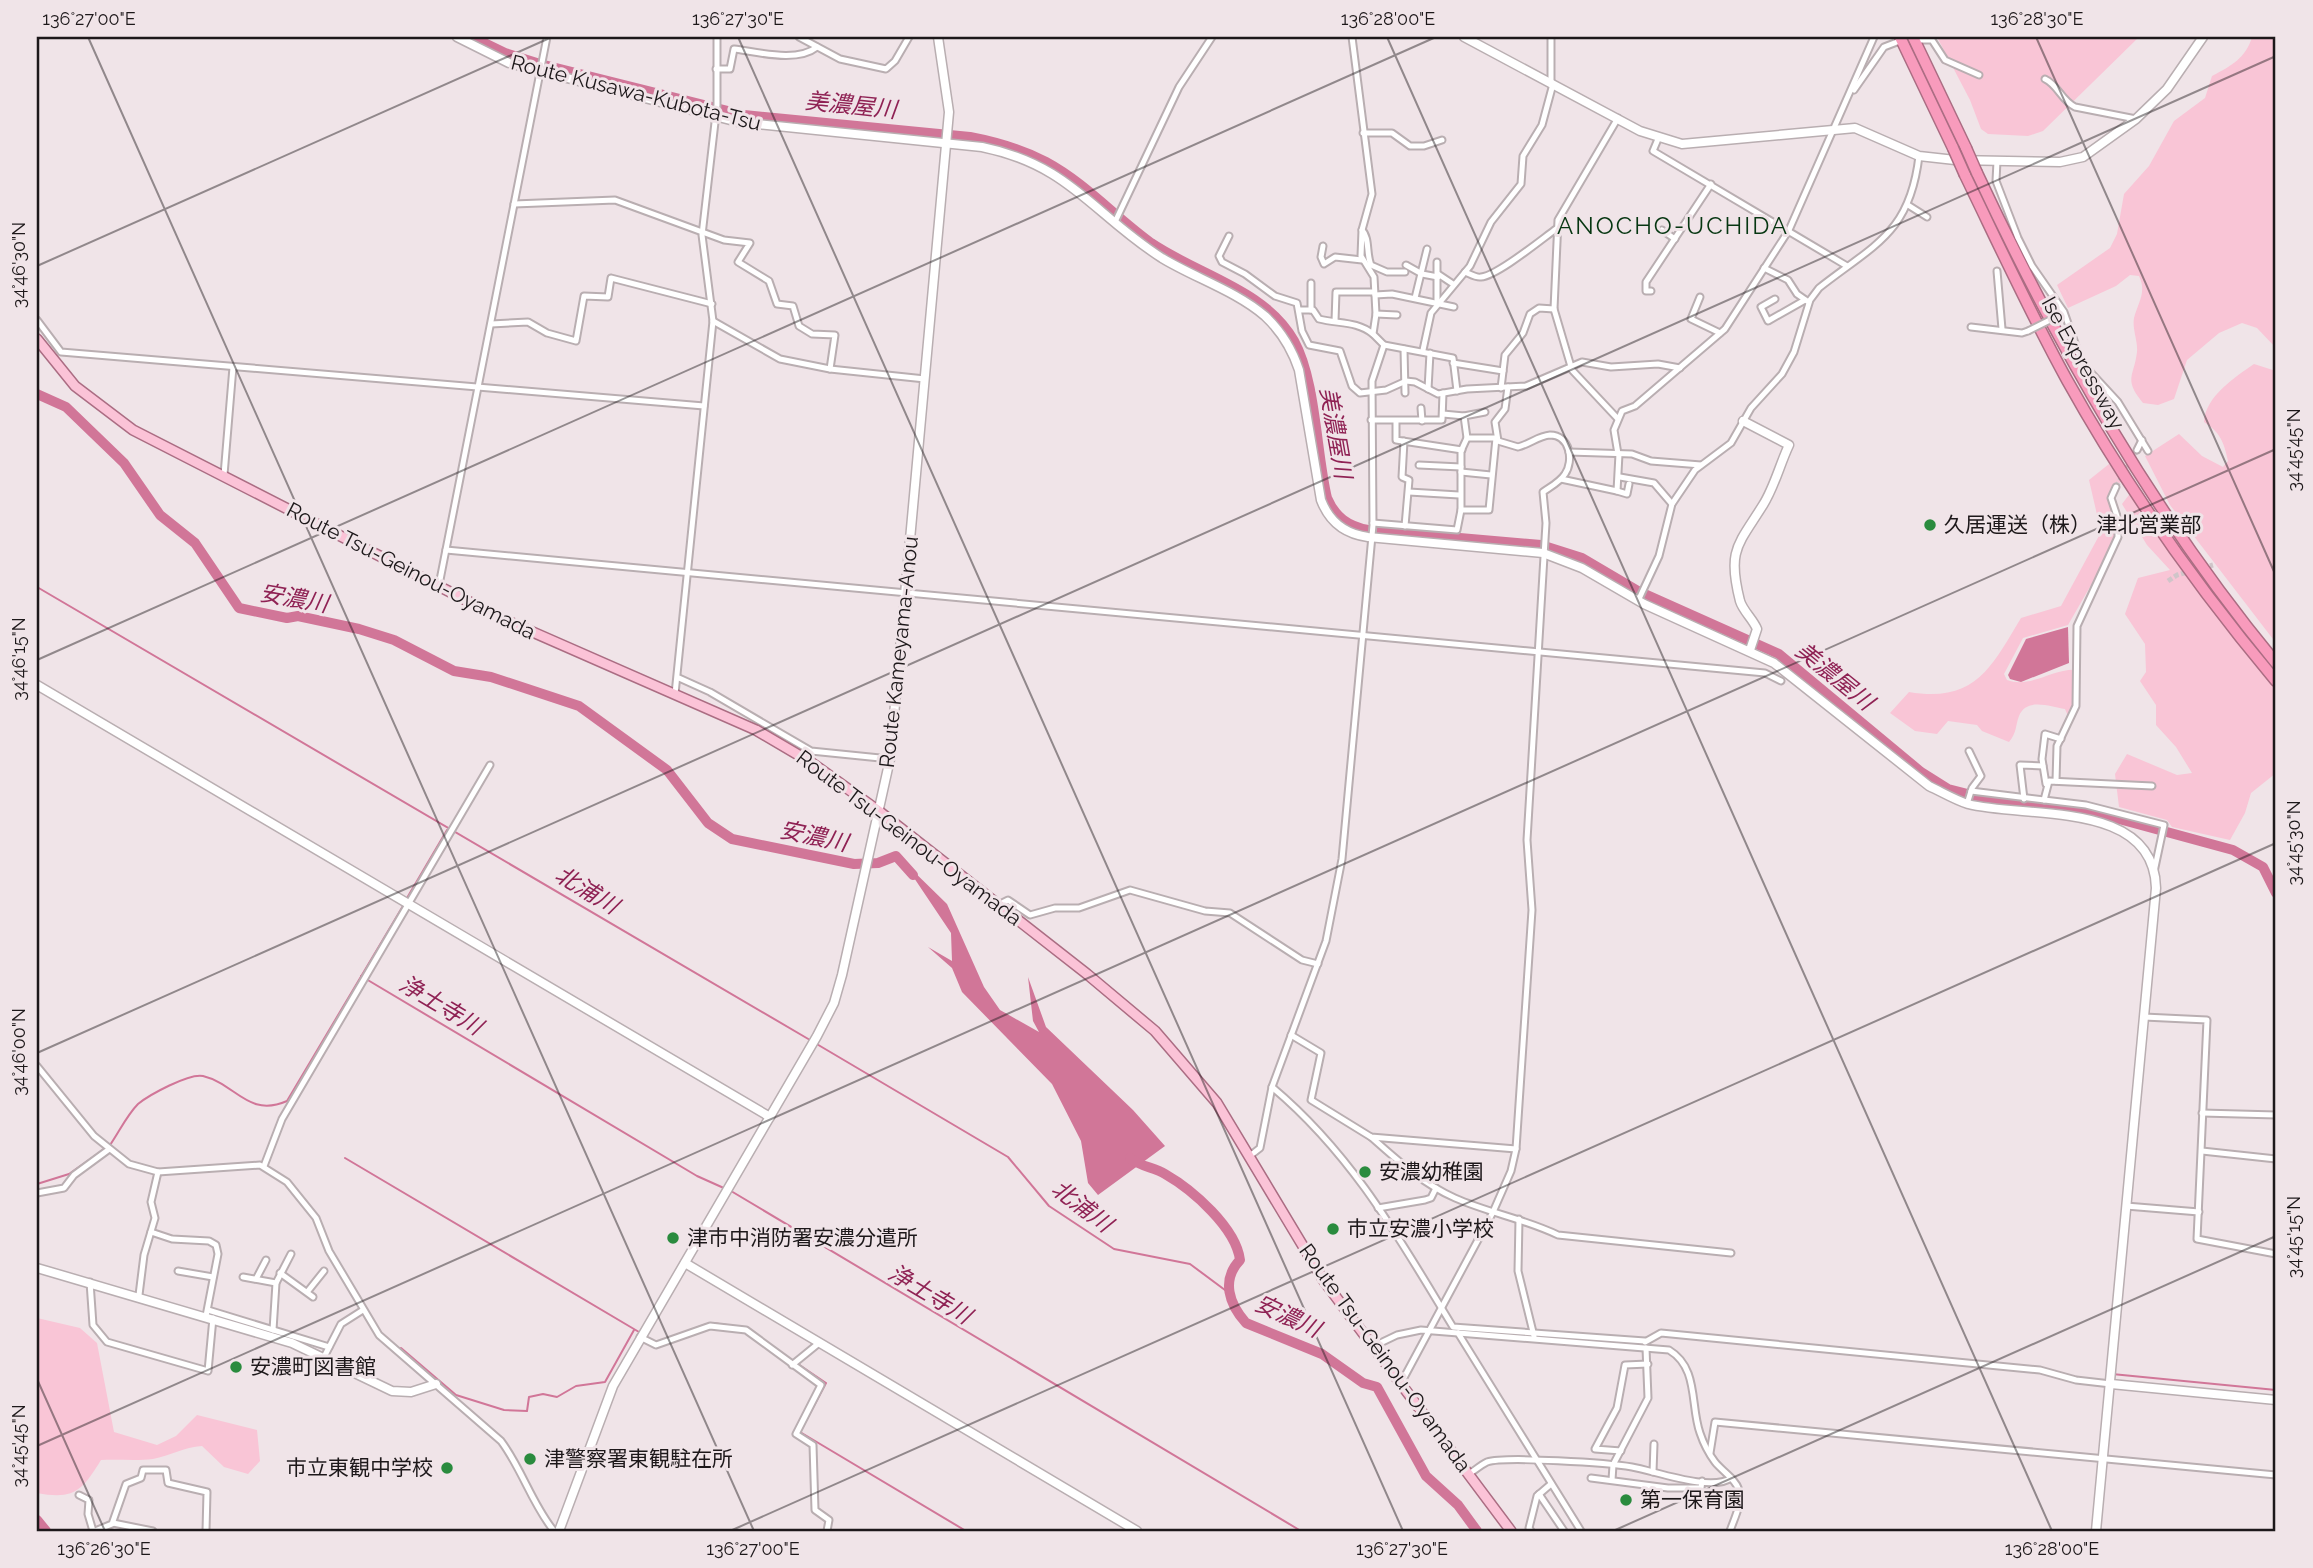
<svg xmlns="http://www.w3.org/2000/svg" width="2313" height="1568" font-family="Raleway,'Noto Sans JP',sans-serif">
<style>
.green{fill:#f9c5d6}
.water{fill:#d17698}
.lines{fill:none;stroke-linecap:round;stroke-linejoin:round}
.stream{stroke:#d17698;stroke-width:2}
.river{stroke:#d17698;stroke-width:10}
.street-tunnel{stroke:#d0c5c9;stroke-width:5;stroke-dasharray:5 2.5;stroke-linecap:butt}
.street-casing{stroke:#b9aeb1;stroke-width:9}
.secondary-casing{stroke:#b9aeb1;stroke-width:11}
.primary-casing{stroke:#ab6d83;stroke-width:12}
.highway-casing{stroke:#ab6d83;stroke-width:13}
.street{stroke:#fff;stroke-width:5}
.secondary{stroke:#fff;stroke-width:8}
.primary{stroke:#fbc3d7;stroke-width:9}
.highway{stroke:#f89bbc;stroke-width:10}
.street-bridge-casing{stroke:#b9aeb1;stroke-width:9;stroke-linecap:butt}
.highway-bridge-casing{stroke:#ab6d83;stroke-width:13;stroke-linecap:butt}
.street-bridge{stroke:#fff;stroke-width:5}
.highway-bridge{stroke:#f89bbc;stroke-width:10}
.ticks{fill:none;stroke:#1d181a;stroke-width:2;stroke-opacity:0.45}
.poi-dot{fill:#2a8b3e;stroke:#f0e4e8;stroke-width:2.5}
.labels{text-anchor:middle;stroke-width:6;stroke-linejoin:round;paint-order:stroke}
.street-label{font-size:21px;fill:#1d181a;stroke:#f0e4e8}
.poi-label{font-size:21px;fill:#1d181a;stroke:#f0e4e8;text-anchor:start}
.water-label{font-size:23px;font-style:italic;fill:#8f2254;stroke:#f0e4e8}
.quarter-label{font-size:24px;letter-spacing:2px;fill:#063611;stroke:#f0e4e8}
.neatline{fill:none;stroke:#1d181a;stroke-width:2.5}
.ticks-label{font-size:18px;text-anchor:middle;fill:#1d181a}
</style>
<rect width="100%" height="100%" fill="#f0e4e8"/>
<!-- green -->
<g class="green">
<path d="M 1937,37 L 2139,37 L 2043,131 L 2028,136 L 1988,134 L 1981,129 L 1970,100 Z"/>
<path d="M 2252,37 L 2276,37 L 2276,348 L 2257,328 L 2242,323 L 2219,333 L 2187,360 L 2174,399 L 2158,405 L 2143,403 C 2123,379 2134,377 2137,352 C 2138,341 2132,329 2134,318 C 2138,303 2147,292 2139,276 L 2130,275 L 2116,286 L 2068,308 L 2057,285 L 2110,248 L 2117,234 L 2124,194 L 2149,166 L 2174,121 L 2205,98 L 2212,76 C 2231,66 2246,58 2252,37 Z"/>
<path d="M 2254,364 L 2276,371 L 2276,643 L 2170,505 L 2145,456 L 2179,434 L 2202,456 L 2223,467 L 2228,461 C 2224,442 2220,432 2204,422 C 2205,397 2235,377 2254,364 Z"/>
<path d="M 2109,464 L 2121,481 L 2111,495 L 2119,528 L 2118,538 L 2068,625 L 2023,638 L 2004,674 L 2007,680 C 2031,689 2053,668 2077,670 L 2073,712 L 2068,716 L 2065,709 C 2050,707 2027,697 2019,716 C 2015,727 2017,732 2009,742 L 1982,731 L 1977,725 L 1948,721 L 1937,734 L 1915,731 L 1890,713 L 1909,692 C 1975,703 1991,668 2021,618 L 2061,606 L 2101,532 L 2089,480 Z"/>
<path d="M 2132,491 L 2179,564 L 2276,689 L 2276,773 L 2251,793 L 2245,813 L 2230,840 L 2172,827 L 2167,820 L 2119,807 L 2115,774 L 2127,754 L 2177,775 L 2192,773 L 2176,747 L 2156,725 L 2156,705 L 2140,681 L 2146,672 L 2145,644 L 2125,614 L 2138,578 L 2170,570 L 2147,545 L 2122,504 Z"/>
<path d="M 37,1318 L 80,1328 L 97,1343 L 114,1432 L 157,1445 L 176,1436 L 197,1415 L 257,1430 L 260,1461 L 248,1474 L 224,1467 L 202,1446 C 184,1447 170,1456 153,1459 C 136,1461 118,1459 101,1460 C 82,1491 74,1500 37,1493 Z"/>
</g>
<!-- water -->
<g class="water">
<path d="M 2068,627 L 2069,663 L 2021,682 L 2010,679 L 2008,675 L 2026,639 Z"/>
<path d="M 902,860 L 947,904 L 984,987 L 1000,1010 L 1039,1032 L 1033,1021 L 1028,977 L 1046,1027 L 1133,1110 L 1165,1146 L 1098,1195 L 1088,1183 L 1081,1141 L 1052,1084 L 962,992 L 952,968 L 928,947 L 952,961 L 951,933 Z"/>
</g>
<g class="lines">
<!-- stream -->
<g class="stream">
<path d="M 37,587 L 810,1040"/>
<path d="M 407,898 L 447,830"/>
<path d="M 361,976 L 697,1176 L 726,1189"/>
<path d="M 815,1043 L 1008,1157 L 1049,1206 L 1114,1249 L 1190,1264 L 1229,1293"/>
<path d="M 110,1145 C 119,1132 127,1115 138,1104 C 149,1095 189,1073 203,1076 C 236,1084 248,1118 287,1101 L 403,906"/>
<path d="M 345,1158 L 639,1332"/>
<path d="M 37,1184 L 69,1174 L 106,1148"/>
<path d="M 731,1191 L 1301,1531"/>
<path d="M 712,1323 L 727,1325"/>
<path d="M 666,1339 L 707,1324"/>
<path d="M 401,1348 L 456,1395 L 504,1410 L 527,1411 L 529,1397 L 543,1394 L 557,1397 L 576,1386 L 605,1382 L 634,1330"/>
<path d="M 792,1360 L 826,1383 L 800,1432 L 966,1531"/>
<path d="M 2112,1374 L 2276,1390"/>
</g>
<!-- river -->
<g class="river">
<path d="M 472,37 L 505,53 L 540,64 L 744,115 L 970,137 C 996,142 1021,149 1046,162 C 1085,183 1115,217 1151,243 C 1198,275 1266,290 1294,341 C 1316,381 1316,452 1327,498 C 1335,517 1348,526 1368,530 L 1541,545 L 1582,558 L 1638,591 L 1779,654 L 1921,772 L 1948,789 L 1999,802 L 2086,810 L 2233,850 L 2263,867 L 2276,893"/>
<path d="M 37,394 L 66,407 L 124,463 L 160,515 L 195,543 L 239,608 L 287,618 L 298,616 L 359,629 L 394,640 L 454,671 L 491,677 L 579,706 L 667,770 L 708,823 L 732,839 L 854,864 L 878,863 L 896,856 L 913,875"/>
<path d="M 1130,1158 C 1141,1167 1153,1167 1165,1174 C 1193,1190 1236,1228 1240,1260 C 1221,1280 1229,1304 1246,1323 L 1322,1354 L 1363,1383 L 1377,1387 L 1426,1476 L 1458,1505 L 1477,1531"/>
<path d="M 37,1520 L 46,1531"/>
</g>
<!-- street-tunnel -->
<g class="street-tunnel">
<path d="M 2116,487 L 2137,450"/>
<path d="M 2168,581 L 2177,575 L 2213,565"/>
</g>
<!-- street casing -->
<g class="street-casing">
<g id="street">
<path d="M 799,37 L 840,59 L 886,69 L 895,61 L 909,37"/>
<path d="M 1920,40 L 1932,40 L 1945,60 L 1979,75"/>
<path d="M 716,69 L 730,69 L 734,49 C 758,52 797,63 817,47"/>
<path d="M 2045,79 C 2058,85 2061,100 2075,107 L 2136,119"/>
<path d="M 1551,83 L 1551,37"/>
<path d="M 1854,90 L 1884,47 L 1897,42"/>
<path d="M 1618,118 L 1558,220 L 1554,309 L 1572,370 L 1618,419"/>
<path d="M 1363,133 L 1392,133 L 1410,146 L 1424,146 L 1442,140"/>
<path d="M 1658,139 L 1653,151 L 1847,266"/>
<path d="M 1997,161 L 1996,181 L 2018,238 L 2032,266 L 2064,312 L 2082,363 L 2118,402 L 2148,451"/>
<path d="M 514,204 L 615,200 L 724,240 L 750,243 L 738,262 L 769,281 L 777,304 L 793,306 L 799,326 L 812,334 L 835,335 L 830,369"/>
<path d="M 1908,205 L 1927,217"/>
<path d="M 1115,222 L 1179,87 L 1212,37"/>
<path d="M 1362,230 C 1370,238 1366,254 1371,265 L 1387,272 L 1405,272"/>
<path d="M 1662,230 L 1675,239"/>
<path d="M 1229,236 L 1219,256 L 1222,262 L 1245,274 L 1275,296 L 1297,303 L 1302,331 L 1309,345 L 1340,351 L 1352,386 L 1360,393 L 1386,390 L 1406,381 L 1415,382 L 1438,394 L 1467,389 L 1526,386 L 1582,362 L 1611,367 L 1658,364 L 1680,368"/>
<path d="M 1323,246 L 1321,257 L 1324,264 L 1335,257 L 1362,260"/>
<path d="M 1406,265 L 1422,274 L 1438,277"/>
<path d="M 1764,268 L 1788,280 L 1797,294 L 1807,301"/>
<path d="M 1997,271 L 2002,329"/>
<path d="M 1465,272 C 1470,274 1476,278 1481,277 C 1497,276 1542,239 1556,229"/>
<path d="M 1438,274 L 1453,284"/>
<path d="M 1651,291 L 1646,291 L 1646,282 L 1711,184"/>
<path d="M 1375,295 L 1392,294 L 1454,307"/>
<path d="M 1700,297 L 1691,319 L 1720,333"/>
<path d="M 1415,298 L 1427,249"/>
<path d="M 1775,299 L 1761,307 L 1768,321 L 1805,300"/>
<path d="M 1437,301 L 1437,262"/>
<path d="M 1299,310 L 1313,310 L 1319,319 C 1339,324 1357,321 1373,334"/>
<path d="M 1311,310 L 1311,283"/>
<path d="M 1376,314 L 1397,315"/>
<path d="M 37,320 L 61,352 L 704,406"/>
<path d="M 713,321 L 780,359 L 830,369 L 925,379"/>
<path d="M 1335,321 L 1336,292 L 1374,292"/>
<path d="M 491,324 L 528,322 L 547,333 L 576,341 L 584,296 L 608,297 L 611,278 L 712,304"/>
<path d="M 1971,327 L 2022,333 L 2028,331"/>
<path d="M 1384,345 L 1453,358 L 1457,391"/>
<path d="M 1404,349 L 1405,393"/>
<path d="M 1423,350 L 1431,313 L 1470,266 L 1491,222 L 1521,184 L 1523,156 L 1542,125 L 1553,84"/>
<path d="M 1453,363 L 1503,371"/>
<path d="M 1501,388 L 1505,355 L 1523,333 L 1530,314 L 1539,308 L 1554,309"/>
<path d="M 1428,389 L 1430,353"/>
<path d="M 1421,408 L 1422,421"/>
<path d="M 1464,416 L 1485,412"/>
<path d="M 1371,420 L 1442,420 L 1443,393"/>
<path d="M 1396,421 L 1396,440 L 1462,450"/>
<path d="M 1404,441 L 1402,477 L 1409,480 L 1405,526"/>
<path d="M 2137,450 L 2142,440"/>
<path d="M 1569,452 L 1632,454 L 1651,461 L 1701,465"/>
<path d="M 1618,454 L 1614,430 L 1622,411 L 1635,406 L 1725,329 L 1789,230 L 1874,37"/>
<path d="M 1419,465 L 1461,467"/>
<path d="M 1461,472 L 1491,475"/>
<path d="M 224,475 L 233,367"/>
<path d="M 1620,477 L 1654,483 L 1672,504"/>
<path d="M 1561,479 L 1617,491 L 1619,454"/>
<path d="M 1617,491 L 1627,494 L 1629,484"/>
<path d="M 1409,492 L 1459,495"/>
<path d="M 1461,510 L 1489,510 L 1496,438 L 1467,438"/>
<path d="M 1373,523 L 1457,530 L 1461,510 L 1461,451 L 1467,438 L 1464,416 L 1443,414"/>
<path d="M 446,550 L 1765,673 L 1781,681"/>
<path d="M 439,585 L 547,37"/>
<path d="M 1638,601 L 1659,556 L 1672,504 L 1695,470 L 1731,443 L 1751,408 L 1782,374 L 1794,352 L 1810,300 L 1819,288 C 1875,244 1910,233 1919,156"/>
<path d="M 679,678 L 710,692 L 811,751 L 890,759"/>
<path d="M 675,694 L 713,321 L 702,235 L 717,105 L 717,37"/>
<path d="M 2056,781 L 2057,746 L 2076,706 L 2077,626 L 2118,537 L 2118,519 L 2111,498 L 2116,487"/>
<path d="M 2046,784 L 2042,759 L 2045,734 L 2061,739"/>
<path d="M 1971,791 L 2086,805 L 2164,825 L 2154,872"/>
<path d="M 2024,799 L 2020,765 L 2043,766"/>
<path d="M 2044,800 L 2049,781 L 2152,786"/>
<path d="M 1967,804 L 1972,788 L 1981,776 L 1969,751"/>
<path d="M 1000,904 L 1008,900 L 1030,915 L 1055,908 L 1079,908 L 1130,890 L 1205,911 L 1230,913 L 1302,960 L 1318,964"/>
<path d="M 2144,1017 L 2207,1020 L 2197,1239 L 2276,1254"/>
<path d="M 1291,1035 L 1321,1053 L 1311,1100 L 1371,1137 L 1516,1149"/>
<path d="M 37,1066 L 94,1136 L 129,1164 L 158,1172 L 260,1165 L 287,1182 L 316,1218 L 329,1251 L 379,1335 L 501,1441 C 522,1469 532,1504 554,1531"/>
<path d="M 1272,1087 C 1353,1155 1399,1238 1453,1327 L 1645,1341"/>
<path d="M 2202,1113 L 2276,1115"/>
<path d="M 1371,1137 C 1397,1160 1423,1184 1455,1198 C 1489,1213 1525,1219 1558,1235 L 1731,1253"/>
<path d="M 2202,1151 L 2276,1159"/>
<path d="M 1251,1155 L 1260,1148 L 1272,1087 L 1326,941 L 1342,859 L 1373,525 L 1372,381 L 1384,345 L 1373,334 L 1376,314 L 1374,277 L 1361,256 L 1362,230 L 1372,194 L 1352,37"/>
<path d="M 264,1166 L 282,1119 L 490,765"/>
<path d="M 37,1193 L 64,1188 L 74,1175 L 108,1150"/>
<path d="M 2126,1206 L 2199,1212"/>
<path d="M 1378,1208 L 1425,1200 L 1431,1198 L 1436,1188"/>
<path d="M 1519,1219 L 1518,1271 L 1534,1336"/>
<path d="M 151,1232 L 172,1239 L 209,1241 L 216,1245 L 218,1254 L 206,1316"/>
<path d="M 178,1271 L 213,1277"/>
<path d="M 280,1273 L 313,1297"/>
<path d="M 243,1277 L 276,1283"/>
<path d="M 256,1279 L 266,1260"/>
<path d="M 90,1282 L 93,1325 L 107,1342 L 208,1371 L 213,1318"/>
<path d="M 308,1291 L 324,1271"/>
<path d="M 139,1295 L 144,1255 L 155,1218 L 151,1202 L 158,1172"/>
<path d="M 208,1310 L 329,1347"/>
<path d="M 273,1330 L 276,1283 L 291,1254"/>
<path d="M 1458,1333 L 1581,1531"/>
<path d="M 640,1337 L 656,1345 L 710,1326 L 746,1330 L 821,1385 L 796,1434 L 813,1445 L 815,1510 L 829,1520 L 827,1531"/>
<path d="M 1645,1342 L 1661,1333 L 2040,1370 L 2076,1380 L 2111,1384"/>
<path d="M 1372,1347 L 1397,1335 L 1421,1330 L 1669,1350 C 1699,1368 1690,1405 1700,1433 C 1703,1442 1709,1454 1715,1462 C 1722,1471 1735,1478 1739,1490 C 1743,1502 1734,1519 1730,1531"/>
<path d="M 323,1359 L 341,1324 L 363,1310"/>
<path d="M 792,1365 L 819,1343"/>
<path d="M 1400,1385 L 1493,1212 L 1511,1171 L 1516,1149 L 1532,910 L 1527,840 L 1546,523 L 1543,492 C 1550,487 1560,482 1565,474 C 1574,461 1570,435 1550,435 C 1538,436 1530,444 1518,447 L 1498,441 L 1495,422 L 1505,409 L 1508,387"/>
<path d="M 1621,1451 L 1595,1449 L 1617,1408 L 1625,1365 L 1648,1364"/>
<path d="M 1710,1453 L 1715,1422 L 2276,1475"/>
<path d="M 1653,1472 L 1654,1444"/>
<path d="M 1469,1474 C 1475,1470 1481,1465 1487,1462 C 1506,1456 1609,1463 1632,1467 C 1655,1471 1711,1492 1731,1478"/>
<path d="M 1591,1478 L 1668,1488 L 1701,1488 L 1702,1481"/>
<path d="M 1612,1480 L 1613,1465 L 1648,1398 L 1646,1348"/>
<path d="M 1539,1494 L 1564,1531"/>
<path d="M 79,1495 L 89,1500 L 88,1514 L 93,1531"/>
<path d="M 113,1523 L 153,1531"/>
<path d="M 95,1531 L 112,1524 L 126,1484 L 141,1478 L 143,1470 L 166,1470 L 168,1483 L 207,1492 L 206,1531"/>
<path d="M 1531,1531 L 1529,1528 L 1537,1496 L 1551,1484"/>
</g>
</g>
<!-- secondary casing -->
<g class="secondary-casing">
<g id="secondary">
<path d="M 457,37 L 509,63 L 738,122 L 982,147 C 1070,165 1093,214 1162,258 C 1195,278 1236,291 1265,316 C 1281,331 1292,349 1299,370 L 1321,500 C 1329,521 1345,534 1368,537 L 1543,553 L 1582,568 L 1644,604 L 1774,663 L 1929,786 C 1942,792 1955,800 1968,804 C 2026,819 2154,799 2156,888 L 2096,1531"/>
<path d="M 1464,37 L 1640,131 L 1682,144 L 1855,128 L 1919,156 L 1955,160 L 2060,162 L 2083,157 L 2136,119 L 2167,89 L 2203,37"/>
<path d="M 1743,421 L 1789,445 C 1780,464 1774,488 1763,505 C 1738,545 1727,550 1740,601 C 1743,611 1753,619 1757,629 L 1750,650"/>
<path d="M 37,685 L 770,1117"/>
<path d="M 685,1263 L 1137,1531"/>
<path d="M 37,1268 L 292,1343 L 392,1391 L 411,1392 L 436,1384"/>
<path d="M 2111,1384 L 2276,1400"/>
<path d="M 559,1531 L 613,1386 L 817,1036 L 834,1003 L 842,975 L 890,759 L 949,112 L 938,37"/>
</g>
</g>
<!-- primary casing -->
<g class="primary-casing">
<path id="primary" d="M 37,339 L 75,386 L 133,430 L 503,619 L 756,730 L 812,763 L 880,812 L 1087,974 L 1155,1031 L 1217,1103 L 1324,1281 L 1511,1531"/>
</g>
<!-- highway casing -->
<g class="highway-casing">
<g id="highway">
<path d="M 1900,37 L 1953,148"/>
<path d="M 1913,37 L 1966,148"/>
<path d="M 1977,173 C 2059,348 2153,514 2276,663"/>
<path d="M 1965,175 C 1998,243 2030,313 2067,380 C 2126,486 2198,588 2276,681"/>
</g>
</g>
<!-- street -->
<use href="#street" class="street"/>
<!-- secondary -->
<use href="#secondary" class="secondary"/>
<!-- primary -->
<use href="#primary" class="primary"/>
<!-- highway -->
<use href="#highway" class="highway"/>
<!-- street-bridge casing -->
<g class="street-bridge-casing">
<path id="street-bridge" d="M 2028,331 L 2058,316"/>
</g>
<!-- highway-bridge casing -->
<g class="highway-bridge-casing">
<g id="highway-bridge">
<path d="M 1953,148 L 1965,175"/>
<path d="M 1966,148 L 1977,173"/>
</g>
</g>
<!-- street-bridge -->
<use href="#street-bridge" class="street-bridge"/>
<!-- highway-bridge -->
<use href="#highway-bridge" class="highway-bridge"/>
</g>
<!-- ticks -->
<path class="ticks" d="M 88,37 L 754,1531M 738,37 L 1403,1531M 1387,37 L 2052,1531M 2036,37 L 2276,576M 37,266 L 552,37M 37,660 L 1436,37M 37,1053 L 2276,56M 37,1379 L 105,1531M 37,1446 L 2276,449M 730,1531 L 2276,843M 1613,1531 L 2276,1236"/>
<!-- markers -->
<g class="poi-dot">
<circle cx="1930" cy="525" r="7"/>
<circle cx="1365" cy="1172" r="7"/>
<circle cx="1333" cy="1229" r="7"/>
<circle cx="673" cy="1238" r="7"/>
<circle cx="236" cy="1367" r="7"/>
<circle cx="530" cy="1459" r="7"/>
<circle cx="447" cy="1468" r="7"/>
<circle cx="1626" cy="1500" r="7"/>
</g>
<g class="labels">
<!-- street labels -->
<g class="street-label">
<text transform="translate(636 93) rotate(14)" y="7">Route Kusawa-Kubota-Tsu</text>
<text transform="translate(2083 363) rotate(61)" y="7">Ise Expressway</text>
<text transform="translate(411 571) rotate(27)" y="7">Route Tsu-Geinou-Oyamada</text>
<text transform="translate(899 652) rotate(-84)" y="7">Route Kameyama-Anou</text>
<text transform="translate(909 838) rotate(37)" y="7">Route Tsu-Geinou-Oyamada</text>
<text transform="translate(1385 1358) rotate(54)" y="7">Route Tsu-Geinou-Oyamada</text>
</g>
<!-- poi labels -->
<g class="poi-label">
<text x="1944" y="532">久居運送（株） 津北営業部</text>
<text x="1379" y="1179">安濃幼稚園</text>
<text x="1347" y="1236">市立安濃小学校</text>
<text x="687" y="1245">津市中消防署安濃分遣所</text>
<text x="250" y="1374">安濃町図書館</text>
<text x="544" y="1466">津警察署東観駐在所</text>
<text x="433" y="1475" text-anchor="end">市立東観中学校</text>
<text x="1640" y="1507">第一保育園</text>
</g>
<!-- water labels -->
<g class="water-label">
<text transform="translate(851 105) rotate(6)" y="8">美濃屋川</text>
<text transform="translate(1336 433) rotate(80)" y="8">美濃屋川</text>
<text transform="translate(294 598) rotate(10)" y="8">安濃川</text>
<text transform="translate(1835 676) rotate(39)" y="8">美濃屋川</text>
<text transform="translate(814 836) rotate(12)" y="8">安濃川</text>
<text transform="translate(587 890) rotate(31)" y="8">北浦川</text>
<text transform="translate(441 1005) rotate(31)" y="8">浄土寺川</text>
<text transform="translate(1082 1206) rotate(37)" y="8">北浦川</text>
<text transform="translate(930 1294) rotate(31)" y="8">浄土寺川</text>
<text transform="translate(1288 1316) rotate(25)" y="8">安濃川</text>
</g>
<!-- quarter labels -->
<g class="quarter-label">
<text x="1673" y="234">ANOCHO-UCHIDA</text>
</g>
</g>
<!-- border -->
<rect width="2313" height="1568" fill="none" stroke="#f0e4e8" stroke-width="77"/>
<rect x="38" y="38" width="2236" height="1492" class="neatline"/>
<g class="ticks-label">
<text x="89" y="25">136°27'00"E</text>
<text x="738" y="25">136°27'30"E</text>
<text x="1388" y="25">136°28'00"E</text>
<text x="2037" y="25">136°28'30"E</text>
<text transform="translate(19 265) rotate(-90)" y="6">34°46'30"N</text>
<text transform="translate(2294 450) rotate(-90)" y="6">34°45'45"N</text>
<text transform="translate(19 659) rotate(-90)" y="6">34°46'15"N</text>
<text transform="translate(2294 843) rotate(-90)" y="6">34°45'30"N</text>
<text transform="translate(19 1052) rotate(-90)" y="6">34°46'00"N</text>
<text transform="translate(2294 1237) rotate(-90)" y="6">34°45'15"N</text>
<text transform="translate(19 1446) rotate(-90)" y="6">34°45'45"N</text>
<text x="104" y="1555">136°26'30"E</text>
<text x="753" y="1555">136°27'00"E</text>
<text x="1402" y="1555">136°27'30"E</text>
<text x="2052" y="1555">136°28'00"E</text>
</g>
</svg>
